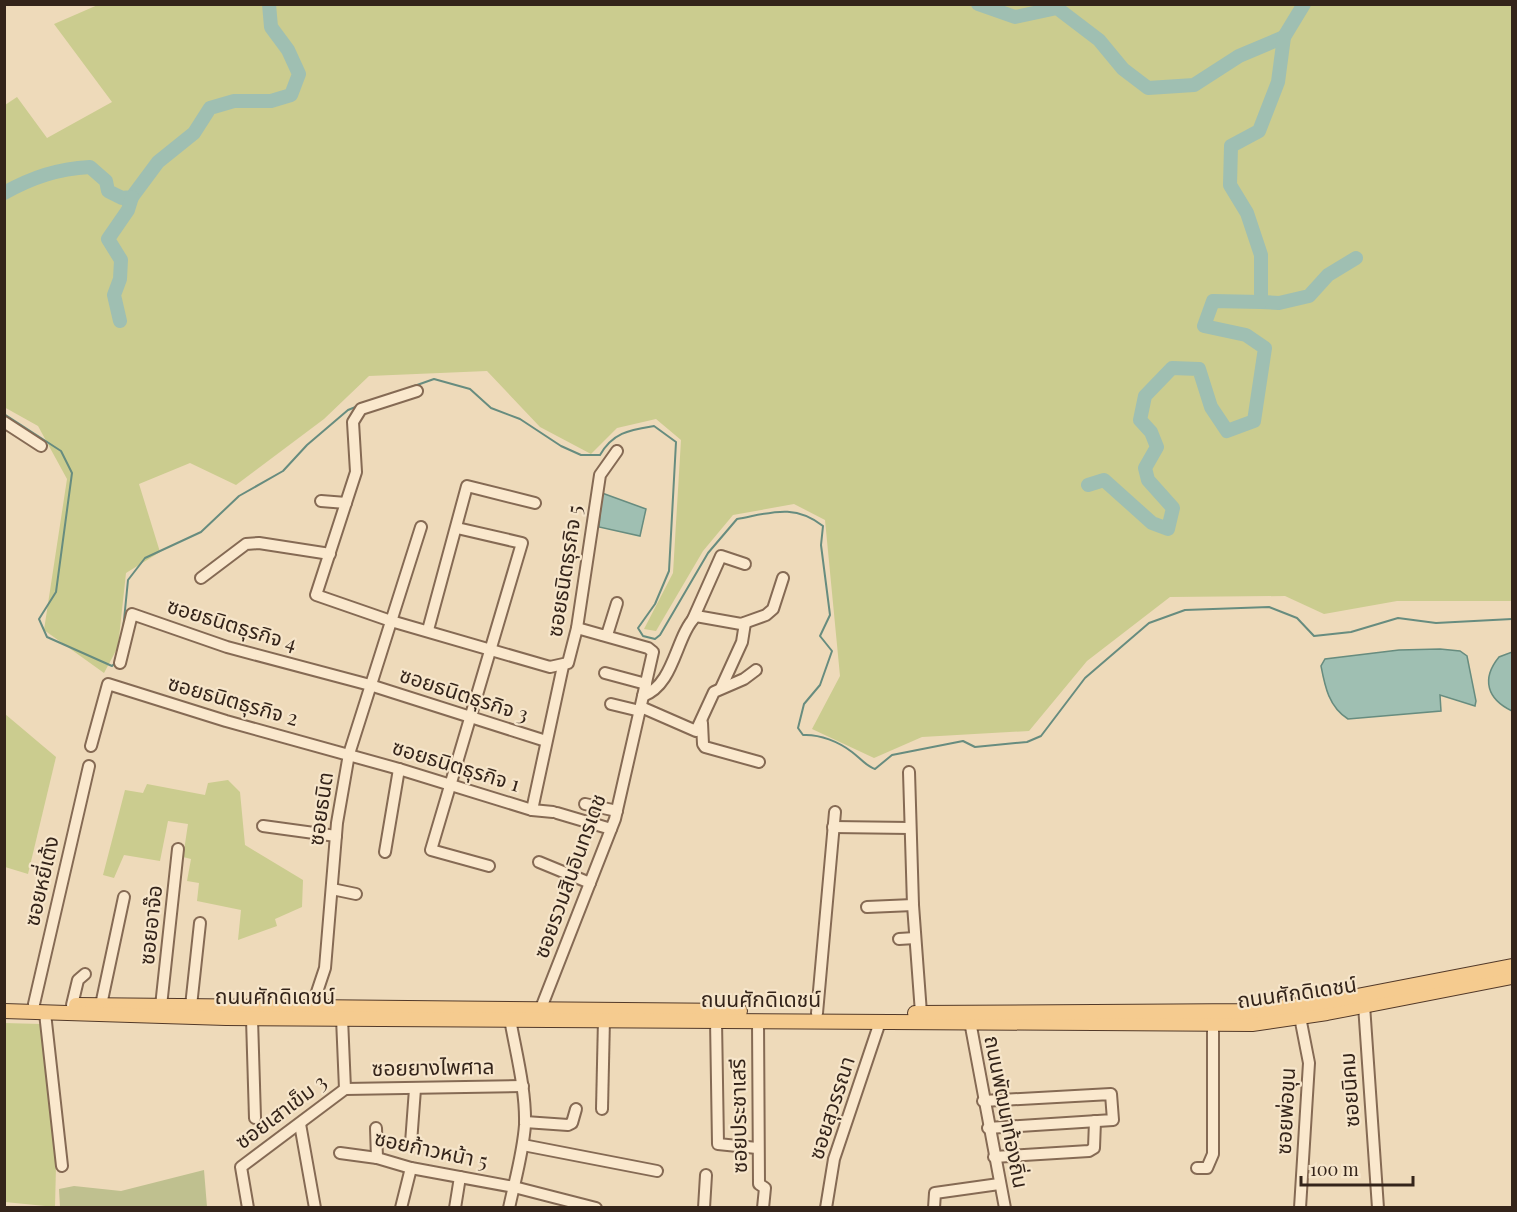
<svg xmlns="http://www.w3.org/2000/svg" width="1517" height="1212" font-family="'Playfair Display','Noto Sans Thai',serif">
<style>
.green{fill:#cbcc8f}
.cemetery{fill:#bfc08f}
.water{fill:#9fbfb2;stroke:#678c7f;stroke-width:1.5}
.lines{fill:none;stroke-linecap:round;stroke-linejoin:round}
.stream{stroke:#678c7f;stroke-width:2}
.river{stroke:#9fbfb2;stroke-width:14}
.minor-casing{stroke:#856a54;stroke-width:14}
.major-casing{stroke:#523929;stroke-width:16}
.minor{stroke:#fae8cd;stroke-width:10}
.major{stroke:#f5cb8f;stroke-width:14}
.labels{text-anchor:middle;stroke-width:4.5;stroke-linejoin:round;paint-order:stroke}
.street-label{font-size:21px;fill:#34241a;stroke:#f6e5ca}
</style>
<rect width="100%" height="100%" fill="#eedaba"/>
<!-- green -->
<g class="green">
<path d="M 100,4 L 1512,5 L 1512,601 L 1397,601 L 1324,614 L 1285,596 L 1170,597 L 1087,661 L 1029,731 L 922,737 L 874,758 L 812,729 L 840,676 L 825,520 L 794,504 L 733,515 L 703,551 L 656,631 L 644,629 L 673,573 L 681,440 L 656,419 L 617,428 L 591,454 L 540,427 L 487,371 L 369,376 L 324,419 L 236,485 L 190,463 L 139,484 L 160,552 L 126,573 L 118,647 L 104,673 L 44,630 L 67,479 L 38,426 L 4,407 L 5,105 L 17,97 L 47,138 L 112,102 L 54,24 Z"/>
<path d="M 5,714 L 56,757 L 28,874 L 5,867 Z"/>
<path d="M 228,780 L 240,792 L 245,845 L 303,880 L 302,907 L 275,919 L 277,926 L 238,940 L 241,910 L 197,901 L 199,883 L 187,881 L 191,859 L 183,857 L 188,824 L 168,821 L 160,861 L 124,855 L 114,878 L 103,875 L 125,790 L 143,793 L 147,784 L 205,795 L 208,783 Z"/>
<path d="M 4,1023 L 41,1024 L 56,1166 L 55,1207 L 5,1202 Z"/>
</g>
<!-- cemetery -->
<path class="cemetery" d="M 204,1170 L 207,1207 L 60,1207 L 59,1189 L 74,1186 L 121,1191 Z"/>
<!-- water -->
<g class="water">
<path d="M 602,493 L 646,509 L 640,536 L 599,527 Z"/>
<path d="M 1440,649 L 1460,651 L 1467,656 L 1476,701 L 1475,706 L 1440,695 L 1441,711 L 1348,719 C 1329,707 1325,687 1321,666 L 1325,659 L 1399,650 Z"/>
<path d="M 1512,652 L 1512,711 C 1487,699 1481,679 1499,657 Z"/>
</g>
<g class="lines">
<!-- stream -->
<g class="stream">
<path d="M 386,396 L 434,379 L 470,389 L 491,408 L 520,419 L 561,446 L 581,455 L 600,455 C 613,432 630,430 654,426 L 676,442 L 669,571 L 655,604 L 638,628 L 643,636 L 655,639 L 660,635 L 708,553 L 737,519 C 770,513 794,503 823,526 L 821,545 L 830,615 L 820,636 L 832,651 L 820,685 L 804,704 L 798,728 L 803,735 C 820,734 839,742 852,752 C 860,758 866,766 875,769 L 892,755 L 963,741 L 975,747 L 1027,742 L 1041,736 L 1085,678 L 1149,623 L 1185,610 L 1269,607 L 1297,618 L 1314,636 L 1351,632 L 1398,618 L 1436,623 L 1512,619"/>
<path d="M 4,414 L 61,451 L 72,473 L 56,592 L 39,619 L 47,637 L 112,666 L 116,662"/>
<path d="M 123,630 L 128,580 L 145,558 L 201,532 L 239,496 L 283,471 L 307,445 L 348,410 L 358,406"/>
</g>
<!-- river -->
<g class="river">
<path d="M 978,4 L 1015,17 L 1057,8 L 1099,40 L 1123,69 L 1148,88 L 1194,85 L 1239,56 L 1284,37"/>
<path d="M 4,193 C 33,177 57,169 90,167 L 106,181 L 108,191 L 122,198 L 132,197 L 158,162 L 194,133 L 210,108 L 234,101 L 271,101 L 291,95 L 299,74 L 288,50 L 271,27 L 269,4"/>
<path d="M 1261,302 L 1279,303 L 1309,296 L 1328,275 L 1356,258"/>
<path d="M 120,321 L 114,295 L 120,279 L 121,260 L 108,239 L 128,210 L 132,197"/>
<path d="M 1088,485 L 1104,480 L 1152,523 L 1168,529 L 1173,508 L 1148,480 L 1145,468 L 1157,447 L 1151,432 L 1140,420 L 1145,396 L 1172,368 L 1199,369 L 1211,407 L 1227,431 L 1254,421 L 1265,348 L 1246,335 L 1204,326 L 1213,301 L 1261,302 L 1261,255 L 1247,213 L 1230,185 L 1231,146 L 1259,131 L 1278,82 L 1284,37 L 1304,4"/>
</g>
<!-- minor casing -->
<g class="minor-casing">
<g id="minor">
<path d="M 417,391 L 361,409 L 353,422 L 356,472 L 316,595 L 391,621 L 550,667 L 568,663 L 577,628 L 600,475 L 617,451"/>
<path d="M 4,422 L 41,446"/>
<path d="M 321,501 L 346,503"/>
<path d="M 457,528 L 522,543 L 431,850 L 489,866"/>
<path d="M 201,578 L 246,544 L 259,543 L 330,554"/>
<path d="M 693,619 L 721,556 L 745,564"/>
<path d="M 428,630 L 467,486 L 535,503"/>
<path d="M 603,635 L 607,635 L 617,603"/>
<path d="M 120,663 L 132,614 L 227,647 L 370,685 L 546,741"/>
<path d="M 605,673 L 646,684"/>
<path d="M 721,688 L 742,642 L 745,623"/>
<path d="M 643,696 C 675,684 675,637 696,616 L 741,624 L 766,615 L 773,609 L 783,578"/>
<path d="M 611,704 L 640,711"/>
<path d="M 641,707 L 696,731 L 714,692 L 744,679 L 756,670"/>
<path d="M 702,723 L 703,744 L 705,747 L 759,762"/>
<path d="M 91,746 L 108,684 L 226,721 L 399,769 L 532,810 L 553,812"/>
<path d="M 909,772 L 913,905 L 921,1013"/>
<path d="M 585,804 L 617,811"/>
<path d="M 532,810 L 563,666"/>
<path d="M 557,813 L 611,829"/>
<path d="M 263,826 L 336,836"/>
<path d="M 833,827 L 910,828"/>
<path d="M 385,852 L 399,769"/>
<path d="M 539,862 L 590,883"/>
<path d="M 332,889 L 356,894"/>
<path d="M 867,907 L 913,905"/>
<path d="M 899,939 L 915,938"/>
<path d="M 34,1004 L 89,766"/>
<path d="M 72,1005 L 78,980 L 85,974"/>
<path d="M 101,1005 L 124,897"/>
<path d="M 1364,1005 L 1378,1208"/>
<path d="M 161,1006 L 178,849"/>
<path d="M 191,1006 L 200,923"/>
<path d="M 312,1007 L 325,968 L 337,823 L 349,754 L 421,527"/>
<path d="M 541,1008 L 615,819 L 653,652 L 648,648 L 577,628"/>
<path d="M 45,1013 L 62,1166"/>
<path d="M 817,1013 L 835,812"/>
<path d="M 969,1016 L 1005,1208"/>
<path d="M 1300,1017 L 1309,1063 L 1300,1208"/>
<path d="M 342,1018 L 345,1089"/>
<path d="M 252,1019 L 255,1118"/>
<path d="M 716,1020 L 718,1144 L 757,1148"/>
<path d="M 758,1021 L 759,1184 L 765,1188 L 763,1208"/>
<path d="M 345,1089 L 523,1086"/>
<path d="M 983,1101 L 1111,1094 L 1113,1120 L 988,1128"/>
<path d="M 602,1109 L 604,1019"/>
<path d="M 525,1122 L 568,1125 L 572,1123 L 576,1109"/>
<path d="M 300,1124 L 315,1208"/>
<path d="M 376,1128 L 377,1158"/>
<path d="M 411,1143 L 415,1089"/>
<path d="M 523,1145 L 657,1171"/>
<path d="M 340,1153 L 377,1158 L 411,1168 L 514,1187 L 596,1208"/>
<path d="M 994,1157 L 1089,1151 L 1094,1148 L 1095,1121"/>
<path d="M 1197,1168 L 1207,1168 L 1213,1154 L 1213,1024"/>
<path d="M 248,1208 L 241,1167 L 345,1089"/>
<path d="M 401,1208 L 411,1168"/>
<path d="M 455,1208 L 460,1177"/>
<path d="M 509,1208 C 515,1180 523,1153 525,1125 C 526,1090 516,1053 510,1019"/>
<path d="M 704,1208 L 706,1175"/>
<path d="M 826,1208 L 834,1159 L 880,1022"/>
<path d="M 934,1208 L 935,1193 L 999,1184"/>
</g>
</g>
<!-- major casing -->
<g class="major-casing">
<g id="major">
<path d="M 76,1005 L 740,1011"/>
<path d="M 4,1011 L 226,1018 L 1252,1024 L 1327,1013 L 1512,977"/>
<path d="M 915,1013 L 1252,1011 L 1331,1001 L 1512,966"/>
</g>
</g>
<!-- minor -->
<use href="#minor" class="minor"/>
<!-- major -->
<use href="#major" class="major"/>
</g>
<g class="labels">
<!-- street labels -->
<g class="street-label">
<text transform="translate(565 571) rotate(-81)" y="7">ซอยธนิตธุรกิจ 5</text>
<text transform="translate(232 625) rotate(17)" y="7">ซอยธนิตธุรกิจ 4</text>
<text transform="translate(464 695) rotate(18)" y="7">ซอยธนิตธุรกิจ 3</text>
<text transform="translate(233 701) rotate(16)" y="7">ซอยธนิตธุรกิจ 2</text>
<text transform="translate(456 766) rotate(17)" y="7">ซอยธนิตธุรกิจ 1</text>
<text transform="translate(321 809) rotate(-82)" y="7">ซอยธนิต</text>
<text transform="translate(570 876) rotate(-70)" y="7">ซอยรวมสินอินทรเดช</text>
<text transform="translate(42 881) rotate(-77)" y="7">ซอยหยี่เต้ง</text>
<text transform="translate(151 925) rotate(-84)" y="7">ซอยอาจ๊อ</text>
<text transform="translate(1297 993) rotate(-8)" y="7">ถนนศักดิเดชน์</text>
<text x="275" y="1004">ถนนศักดิเดชน์</text>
<text x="761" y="1007">ถนนศักดิเดชน์</text>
<text transform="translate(433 1068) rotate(-1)" y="7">ซอยยางไพศาล</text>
<text transform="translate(1350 1090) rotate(-94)" y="7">ซอยนิคม</text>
<text transform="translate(832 1108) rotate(-72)" y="7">ซอยสุวรรณา</text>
<text transform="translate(1286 1111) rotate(-87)" y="7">ซอยพ่อขุน</text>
<text transform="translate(281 1112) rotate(-37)" y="7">ซอยเสาเข็ม 3</text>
<text transform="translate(1006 1112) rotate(79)" y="7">ถนนพัฒนาท้องถิ่น</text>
<text transform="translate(739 1116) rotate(-91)" y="7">ซอยประชาเสรี</text>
<text transform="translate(431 1150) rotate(12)" y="7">ซอยก้าวหน้า 5</text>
</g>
</g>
<!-- border -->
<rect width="1517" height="1212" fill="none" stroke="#34241a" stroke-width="12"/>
<!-- scale -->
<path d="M1301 1176v9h112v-9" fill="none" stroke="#34241a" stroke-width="3"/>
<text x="1310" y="1176" font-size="18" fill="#34241a" stroke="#f6e5ca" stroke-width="4.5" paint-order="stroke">100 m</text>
</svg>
